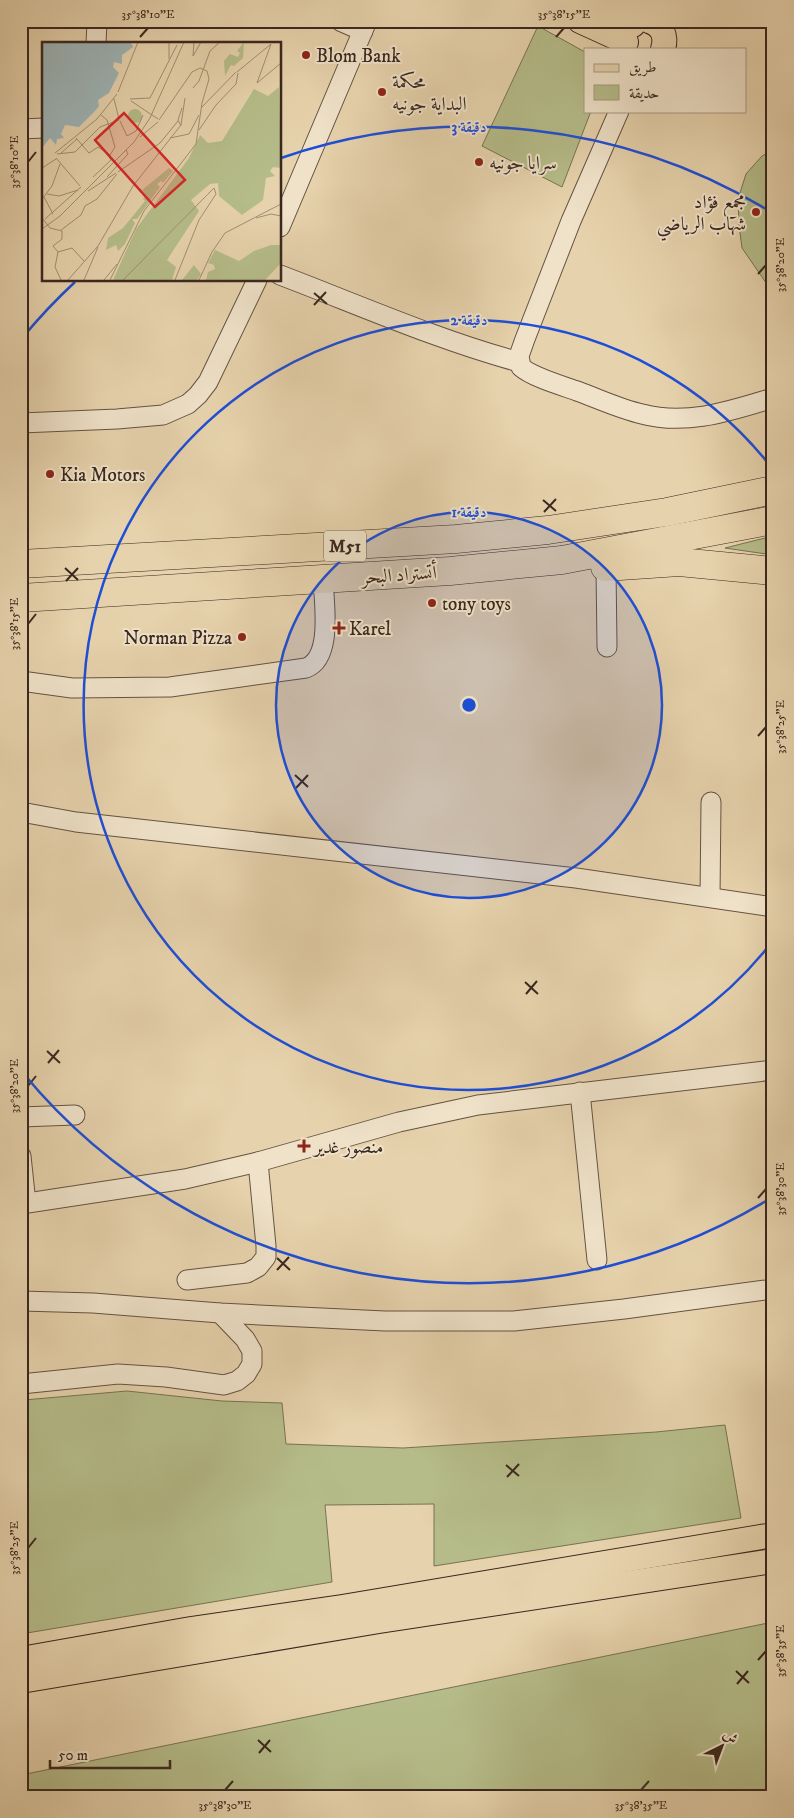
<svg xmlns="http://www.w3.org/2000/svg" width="794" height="1818" font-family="'IM FELL DW Pica',Amiri,serif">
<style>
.green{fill:#b5bc89;stroke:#787254}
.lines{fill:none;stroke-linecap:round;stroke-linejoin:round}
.minor-casing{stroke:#655242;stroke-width:21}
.major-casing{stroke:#3a271f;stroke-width:26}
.highway-casing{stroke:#3a271f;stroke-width:29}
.minor{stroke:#efe2c9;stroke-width:19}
.major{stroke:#e6d2ac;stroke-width:24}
.highway{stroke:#e6d2ac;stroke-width:28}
.ticks{fill:none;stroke:#3a271f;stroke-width:2}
.ring{fill:none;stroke:#1d4ed8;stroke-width:2.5}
.poi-dot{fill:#8f2418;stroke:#efe2c9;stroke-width:2}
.labels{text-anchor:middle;stroke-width:4;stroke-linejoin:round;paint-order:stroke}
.shield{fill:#efe2c9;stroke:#705f52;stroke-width:1}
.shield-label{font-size:18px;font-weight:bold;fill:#3a271f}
.poi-label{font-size:19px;fill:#3a271f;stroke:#efe2c9;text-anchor:start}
.street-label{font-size:19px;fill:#3a271f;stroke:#efe2c9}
.inset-road{fill:none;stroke:#a18e74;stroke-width:1}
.view{fill:#d62828;fill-opacity:0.15;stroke:#d62828;stroke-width:2.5}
.inset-edge{fill:none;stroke:#3a271f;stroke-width:2.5}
.centre{fill:#1d4ed8;stroke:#efe2c9;stroke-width:2.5}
.ring-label{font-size:15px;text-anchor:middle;font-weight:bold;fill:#1d4ed8;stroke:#efe2c9;stroke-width:4;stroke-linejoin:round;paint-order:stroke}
.neatline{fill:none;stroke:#3a271f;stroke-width:2}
.ticks-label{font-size:12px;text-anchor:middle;fill:#3a271f}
</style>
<rect width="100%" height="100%" fill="#e6d2ac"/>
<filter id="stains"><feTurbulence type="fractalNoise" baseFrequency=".004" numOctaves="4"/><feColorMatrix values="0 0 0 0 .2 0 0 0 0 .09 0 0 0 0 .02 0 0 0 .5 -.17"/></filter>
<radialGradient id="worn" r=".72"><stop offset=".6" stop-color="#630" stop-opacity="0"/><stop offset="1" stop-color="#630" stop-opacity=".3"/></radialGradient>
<!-- green -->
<g class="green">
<path d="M 538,26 L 585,52 L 585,111 L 591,111 L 562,187 L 482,146 Z"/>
<path d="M 773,150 L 773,293 L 742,248 L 739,225 L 738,199 L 746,174 L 762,156 Z"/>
<path d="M 773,536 L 773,555 L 725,548 Z"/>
<path d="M 127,1391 L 222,1401 L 282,1403 L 286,1444 L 403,1448 L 656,1432 L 725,1425 L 741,1518 L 434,1566 L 434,1504 L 325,1505 L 332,1582 L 21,1634 L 21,1504 L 24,1400 Z"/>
<path d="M 773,1622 L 773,1797 L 21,1797 L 21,1775 Z"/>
</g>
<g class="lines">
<!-- minor casing -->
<g class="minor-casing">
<g id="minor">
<path d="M 340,21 L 363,31"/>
<path d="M 96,44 L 97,21"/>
<path d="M 619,111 L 571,221 L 525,339 L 519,356 L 521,367 C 532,377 563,386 577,391 C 599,399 620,409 642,414 C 687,426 730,411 773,398"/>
<path d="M 21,129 L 44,128"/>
<path d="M 280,227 L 367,21"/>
<path d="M 280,275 C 359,305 438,340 519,362"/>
<path d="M 21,423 L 117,419 L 163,415 L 188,404 L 198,395 L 208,382 L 257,280"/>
<path d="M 606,567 L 607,647"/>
<path d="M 21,681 L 72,688 L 170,687 L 306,668 C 333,658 324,603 323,579"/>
<path d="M 21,812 L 76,822 L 576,878 L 773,907"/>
<path d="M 710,897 L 711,802"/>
<path d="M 580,1092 L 597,1260"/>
<path d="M 21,1117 L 75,1115"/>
<path d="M 21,1156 L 26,1203"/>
<path d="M 21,1204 L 185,1179 L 258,1162 L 399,1122 L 478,1105 L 773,1070"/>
<path d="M 187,1280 L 247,1273 L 258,1267 L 266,1257 L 266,1246 L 258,1162"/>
<path d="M 21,1301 L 93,1303 L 220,1313 L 385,1321 L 514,1321 L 624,1309 L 773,1289"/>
<path d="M 21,1384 L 118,1374 L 166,1377 L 224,1385 L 237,1381 L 246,1374 L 252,1364 L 252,1351 L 245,1339 L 220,1313"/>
</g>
</g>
<!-- major casing -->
<g class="major-casing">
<g id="major">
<path d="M 580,21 L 626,42"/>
<path d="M 624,21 L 633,25"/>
<path d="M 649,21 C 662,25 667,36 663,49"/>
<path d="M 21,1659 L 191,1629 L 342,1607 L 773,1535"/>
<path d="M 21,1681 L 379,1621 L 773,1561"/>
</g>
</g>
<!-- highway casing -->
<g class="highway-casing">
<g id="highway">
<path d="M 21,564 L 456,539 L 548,530 L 667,512 L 773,490"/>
<path d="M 605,567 L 679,562 L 773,571"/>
<path d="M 21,598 L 450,571 L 562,560 L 773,520"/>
</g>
</g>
<!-- minor -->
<use href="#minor" class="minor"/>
<!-- major -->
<use href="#major" class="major"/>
<!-- highway -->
<use href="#highway" class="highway"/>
</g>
<!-- ticks -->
<path class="ticks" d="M 140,37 L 148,28M 556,37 L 564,28M 28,162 L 36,152M 758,274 L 766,265M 314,293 L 327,304M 314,305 L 326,292M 543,500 L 556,511M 544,512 L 556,499M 65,568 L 78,580M 66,581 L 78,568M 28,624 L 36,614M 758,736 L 766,727M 295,775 L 308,787M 296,788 L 308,775M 525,982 L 538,994M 526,994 L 537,981M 47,1051 L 60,1063M 48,1063 L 59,1050M 28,1086 L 36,1076M 758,1198 L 766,1189M 277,1258 L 290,1270M 277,1270 L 289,1257M 506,1465 L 519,1476M 507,1477 L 519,1464M 28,1548 L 36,1538M 758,1660 L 766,1651M 736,1671 L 749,1683M 737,1684 L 748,1671M 258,1740 L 271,1752M 259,1753 L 270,1740M 225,1790 L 233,1781M 641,1790 L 649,1781"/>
<!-- distance rings -->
<circle cx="469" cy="705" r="193" fill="#1d4ed8" fill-opacity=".12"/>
<g class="ring">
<circle cx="469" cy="705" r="193"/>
<path d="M772 942A385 385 0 1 1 772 468"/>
<path d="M771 1198A578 578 0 0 1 23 1073M23 337A578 578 0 0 1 75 282M281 158A578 578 0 0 1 771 212"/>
</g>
<!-- markers -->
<g class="poi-dot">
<circle cx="306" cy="55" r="5"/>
<circle cx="382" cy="92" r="5"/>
<circle cx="479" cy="162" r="5"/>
<circle cx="756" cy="212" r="5"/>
<circle cx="50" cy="474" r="5"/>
<circle cx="432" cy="603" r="5"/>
<path d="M336.5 620.5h5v5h5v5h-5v5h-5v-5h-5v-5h5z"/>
<circle cx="242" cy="637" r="5"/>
<path d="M301.5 1138.5h5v5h5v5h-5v5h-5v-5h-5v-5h5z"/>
</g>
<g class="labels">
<!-- shield labels -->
<rect class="shield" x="324" y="530.5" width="42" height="31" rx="4"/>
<g class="shield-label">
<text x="345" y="552">M51</text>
</g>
<!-- poi labels -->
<g class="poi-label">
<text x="316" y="62">Blom Bank</text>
<text x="392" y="88">محكمة<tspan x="392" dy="22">البداية جونيه</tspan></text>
<text x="489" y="169">سرايا جونيه</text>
<text x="746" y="208" text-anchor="end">مجمع فؤاد<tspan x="746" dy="22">شهاب الرياضي</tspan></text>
<text x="60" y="481">Kia Motors</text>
<text x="442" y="610">tony toys</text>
<text x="349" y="635">Karel</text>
<text x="232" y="644" text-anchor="end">Norman Pizza</text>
<text x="314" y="1153">منصور غدير</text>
</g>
<!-- street labels -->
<g class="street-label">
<text transform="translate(399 574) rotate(-4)" y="7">أتستراد البحر</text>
</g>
</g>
<!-- overview -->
<g transform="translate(42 42)">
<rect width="239" height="239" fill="#e6d2ac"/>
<path d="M 202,0 L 201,16 L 192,24 L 189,23 L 183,34 L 182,19 L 188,12 L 196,15 L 198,11 L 195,9 ZM 237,45 L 239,126 L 231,125 L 228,129 L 233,134 L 224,136 L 221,158 L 200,173 L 177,154 L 176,141 L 168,142 L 149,158 L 157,169 L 125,218 L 134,225 L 130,238 L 71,238 L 94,187 L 147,116 L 158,93 L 166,101 L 180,99 L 212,47 L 226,54 ZM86 74a7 7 0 1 1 14 0a7 7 0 1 1-14 0ZM 127,126 L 131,129 L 121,141 L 119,139 L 115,142 L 118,145 L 95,177 L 90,177 L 93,181 L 83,202 L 76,209 L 74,203 L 64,208 L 66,196 L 81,186 L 103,159 L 101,157 L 104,153 L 100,148 ZM 229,203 L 239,203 L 239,221 L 223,238 L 164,238 L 166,230 L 173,227 L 172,223 L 166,221 L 173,208 L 197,219 L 212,209 ZM 152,223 L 159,232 L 155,238 L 140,238 Z" fill="#b5bc89"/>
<path d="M 0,0 L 89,0 L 91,5 L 80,13 L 80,22 L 72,20 L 71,25 L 77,31 L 67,51 L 56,58 L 57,64 L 53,69 L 37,85 L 23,83 L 19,92 L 22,96 L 15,97 L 14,103 L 8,96 L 0,106 Z" fill="#9db4b7"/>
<path class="inset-road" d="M 152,0 L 151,14 L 159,0M 127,17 L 127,0M 195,30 L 229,2 L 215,41 L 239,21M 151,46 L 157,39 L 168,9 L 178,0M 76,50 L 96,0M 72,57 L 77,77M 88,57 L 108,56 L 135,3M 89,59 L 116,77M 160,65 L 194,30M 78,79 L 85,94 L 94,89 L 101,73M 139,84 L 136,78 L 140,66M 157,88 L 174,63 L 194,42 L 196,31M 98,95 L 116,80M 34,96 L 47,111 L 56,105 L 68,113 L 73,105 L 65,78 L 59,73M 128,96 L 147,92 L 157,73M 13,111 L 55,77 L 75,52M 19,111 L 35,97M 15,112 L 33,110 L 58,85 L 77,78M 14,116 L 38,144M 0,126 L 14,117M 76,130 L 118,101 L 136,79M 51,135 L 69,118 L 66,113M 65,135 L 86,112 L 84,108M 46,149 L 74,131M 5,152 L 17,154 L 36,148M 2,155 L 11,172M 0,157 L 10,144 L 18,122M 0,176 L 8,186 L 20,189 L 20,197 L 11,204 L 16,210M 214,176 L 229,172 L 239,174M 3,177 L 39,145M 0,187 L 18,174 L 92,100 L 108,76 L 142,0M 19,188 L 39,173 L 43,164 L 55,157 L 75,132M 16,210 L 30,206 L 42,219M 16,210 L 13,225 L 19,238M 26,238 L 56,204 L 91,144 L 139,83 L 143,56M 42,238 L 56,205M 62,238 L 75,222M 68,238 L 102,169 L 154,102 L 160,61 L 167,37 L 165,29 L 158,26 L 150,30 L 117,78M 81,238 L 172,146 L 174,152 L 157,178 L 133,238M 157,238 L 170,210 L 183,191 L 239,162"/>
<path class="view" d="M 82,71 L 143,138 L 113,165 L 53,98 Z"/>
<rect width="239" height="239" class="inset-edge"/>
</g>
<circle cx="469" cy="705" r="8" class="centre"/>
<g class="ring-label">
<text x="469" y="132">3 دقيقة</text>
<text x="469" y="325">2 دقيقة</text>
<text x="469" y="517">1 دقيقة</text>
</g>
<!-- margin -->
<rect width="794" height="1818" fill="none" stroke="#e6d2ac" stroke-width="55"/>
<!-- legend -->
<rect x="584" y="48" width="162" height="65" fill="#efe2c9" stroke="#a79785"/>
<rect x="594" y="64" width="25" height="8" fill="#e6d2ac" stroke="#a79785"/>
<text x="629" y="72" font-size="15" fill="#3a271f">طريق</text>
<rect x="594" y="85" width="25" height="15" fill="#b5bc89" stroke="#a79785"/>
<text x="629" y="98" font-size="15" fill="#3a271f">حديقة</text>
<!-- north arrow -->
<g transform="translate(722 1746) rotate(42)" stroke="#efe2c9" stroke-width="4" paint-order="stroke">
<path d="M0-4L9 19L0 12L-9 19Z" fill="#3a271f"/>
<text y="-8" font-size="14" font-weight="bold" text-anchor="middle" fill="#3a271f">ش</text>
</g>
<!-- scale -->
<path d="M50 1760v8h120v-8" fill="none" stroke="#3a271f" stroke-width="2.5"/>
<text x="58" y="1760" font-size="15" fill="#3a271f" stroke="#efe2c9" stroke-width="4" paint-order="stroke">50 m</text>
<rect x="28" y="28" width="738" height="1762" class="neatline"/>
<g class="ticks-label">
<text x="148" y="18">35°38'10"E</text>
<text x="564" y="18">35°38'15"E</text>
<text transform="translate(14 162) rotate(-90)" y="4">35°38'10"E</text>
<text transform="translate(780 265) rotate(-90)" y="4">35°38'20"E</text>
<text transform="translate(14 624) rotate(-90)" y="4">35°38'15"E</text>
<text transform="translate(780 727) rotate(-90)" y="4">35°38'25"E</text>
<text transform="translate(14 1086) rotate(-90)" y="4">35°38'20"E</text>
<text transform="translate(780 1189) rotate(-90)" y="4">35°38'30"E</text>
<text transform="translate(14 1548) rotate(-90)" y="4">35°38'25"E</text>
<text transform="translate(780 1651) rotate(-90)" y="4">35°38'35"E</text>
<text x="225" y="1809">35°38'30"E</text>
<text x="641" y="1809">35°38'35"E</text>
</g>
<rect width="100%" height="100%" filter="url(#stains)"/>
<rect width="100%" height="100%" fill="url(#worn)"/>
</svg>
